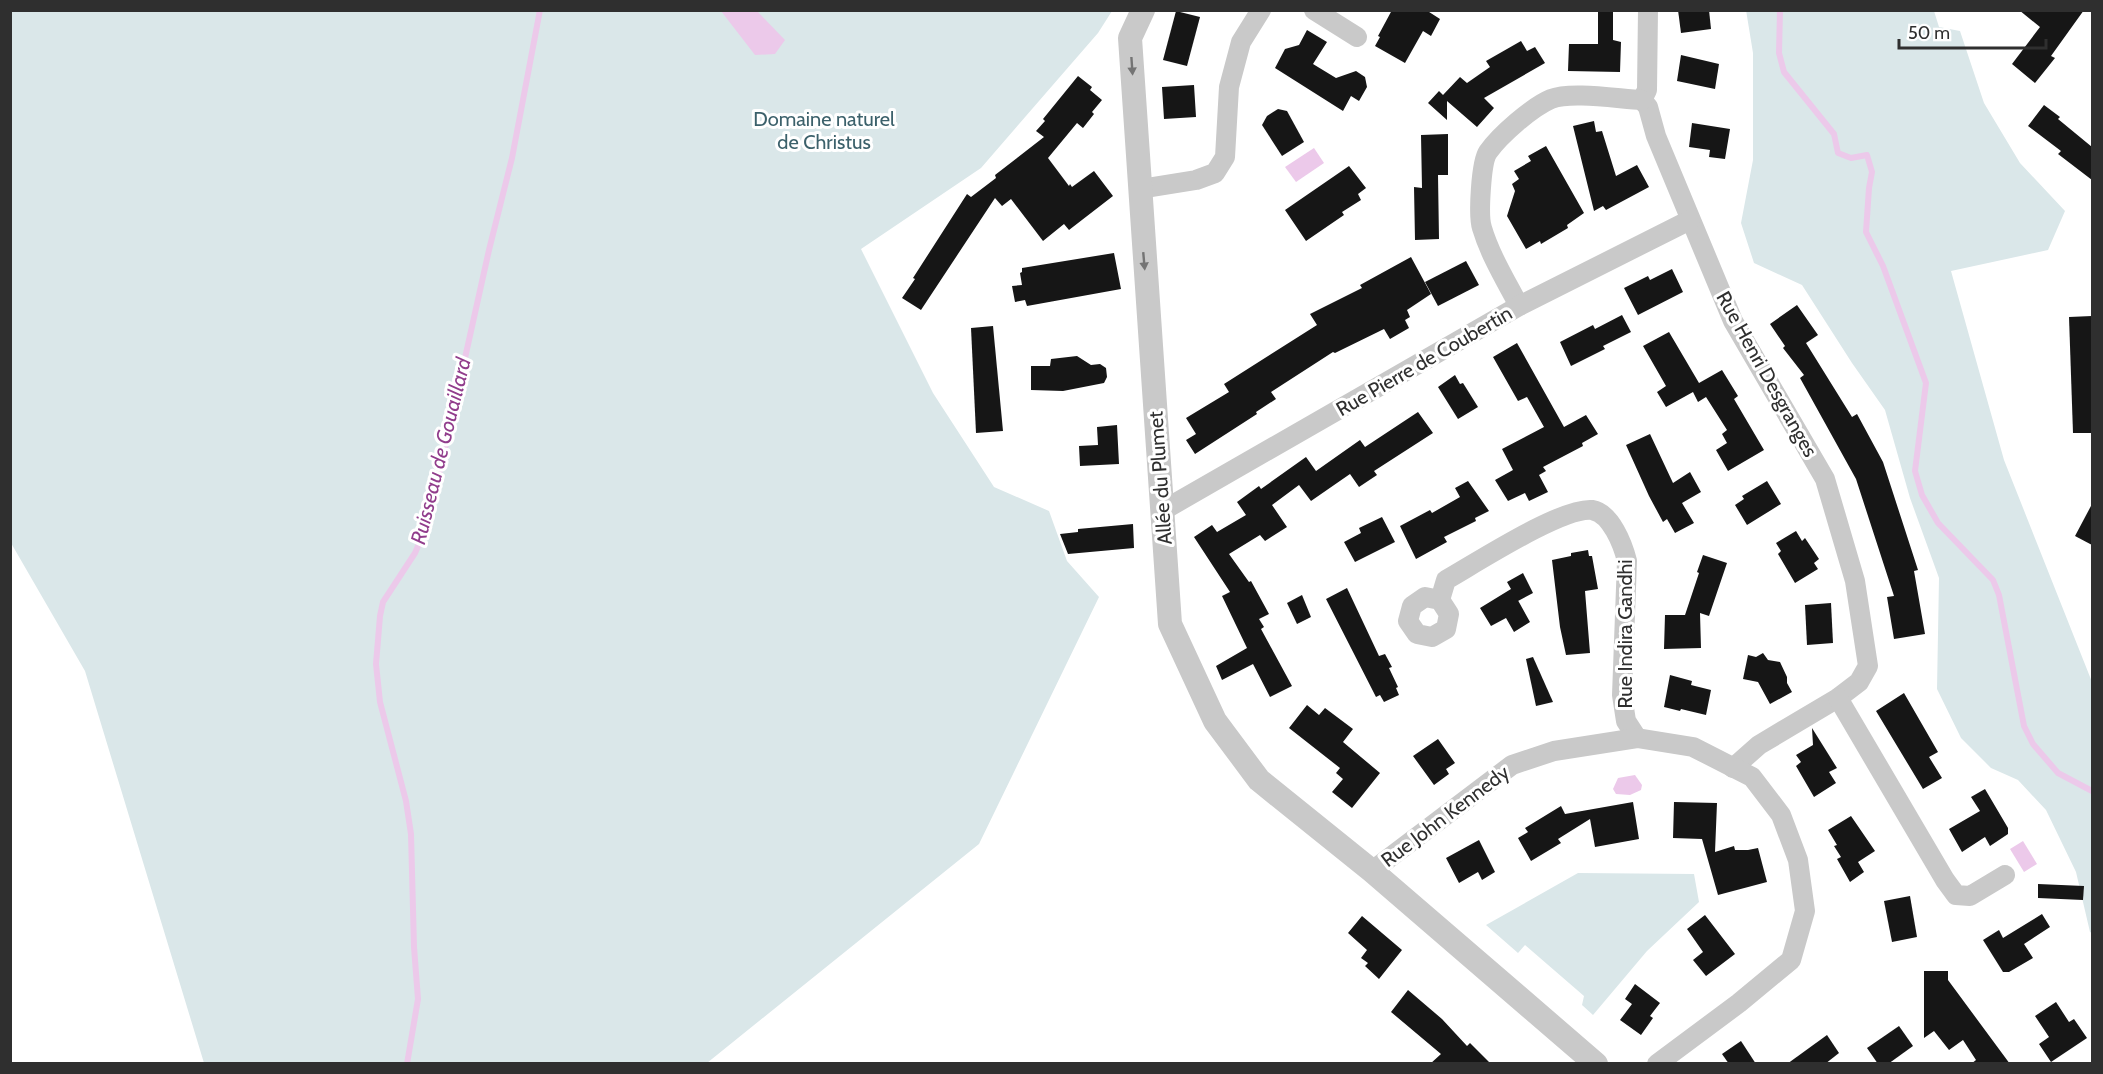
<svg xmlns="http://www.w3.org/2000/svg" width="2103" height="1074" font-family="Cabin,sans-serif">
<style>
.green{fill:#dae7e9}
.water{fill:#ecc9ea}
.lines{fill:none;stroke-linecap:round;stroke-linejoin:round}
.stream{stroke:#ecc9ea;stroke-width:6}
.building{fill:#161616}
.minor{stroke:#c9c9c9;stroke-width:20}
.tertiary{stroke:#c9c9c9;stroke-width:24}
.oneway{fill:#747474}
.labels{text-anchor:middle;stroke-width:6;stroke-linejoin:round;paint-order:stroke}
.park-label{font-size:20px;fill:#3c616b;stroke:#fff}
.street-label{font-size:20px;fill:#2f2f2f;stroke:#fff}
.water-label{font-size:21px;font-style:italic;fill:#913d8c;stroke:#fff}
</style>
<rect width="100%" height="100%" fill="#fff"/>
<!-- green -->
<g class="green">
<path d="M 1746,10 L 1934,11 L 1939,27 L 1960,31 L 1984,103 L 2020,163 L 2065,211 L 2048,250 L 1951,271 L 2004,460 L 2092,682 L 2092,933 L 2090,932 L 2076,872 L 2046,810 L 2018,780 L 1991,768 L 1961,738 L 1937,689 L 1939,578 L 1910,498 L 1885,410 L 1852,363 L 1802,285 L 1754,263 L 1741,223 L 1753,160 L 1753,53 Z"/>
<path d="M 10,11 L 1112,11 L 1098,33 L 981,168 L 861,249 L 933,393 L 994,487 L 1049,511 L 1067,561 L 1099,597 L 979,844 L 707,1063 L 204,1063 L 85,671 L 11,543 Z"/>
<path d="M 1578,873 L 1694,874 L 1699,902 L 1647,951 L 1593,1015 L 1582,1005 L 1584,996 L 1525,945 L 1518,953 L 1486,925 Z"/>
</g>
<!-- water -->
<g class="water">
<path d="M 721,11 L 757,11 L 785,40 L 775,54 L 755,55 Z"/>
<path d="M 1314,148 L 1324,163 L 1296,182 L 1285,167 Z"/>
<path d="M 1635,775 L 1642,785 L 1641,790 L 1630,795 L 1616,794 L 1613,789 L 1618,778 Z"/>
<path d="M 2023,841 L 2037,864 L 2024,872 L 2010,849 Z"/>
</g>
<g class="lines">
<!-- stream -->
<g class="stream">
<path d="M 1780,10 L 1779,53 L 1784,72 L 1834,134 L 1838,153 L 1851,158 L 1867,155 L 1872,172 L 1869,188 L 1866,232 L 1883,266 L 1926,383 L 1915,471 L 1922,495 L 1938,523 L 1993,580 L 1999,595 L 2024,726 L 2033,744 L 2058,773 L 2092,791"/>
<path d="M 407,1064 L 418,999 L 414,947 L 411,834 L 406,801 L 380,702 L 376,664 L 380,616 L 383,602 L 415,553 L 422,537 L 441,466 L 489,250 L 512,158 L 540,10"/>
</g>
</g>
<!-- building -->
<g class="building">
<path d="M 1392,10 L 1426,10 L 1440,19 L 1431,36 L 1423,31 L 1405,63 L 1375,46 L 1380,37 L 1378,36 Z"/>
<path d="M 1598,10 L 1613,10 L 1613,40 L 1621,42 L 1620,72 L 1568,71 L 1569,44 L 1598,44 Z"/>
<path d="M 1678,10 L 1709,10 L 1711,29 L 1681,33 Z"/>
<path d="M 2019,10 L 2084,10 L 2051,56 L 2055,58 L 2035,83 L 2012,64 L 2040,27 Z"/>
<path d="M 1176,11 L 1200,17 L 1187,66 L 1163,60 Z"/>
<path d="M 1307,30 L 1327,42 L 1313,64 L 1336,78 L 1356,71 L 1365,77 L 1367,87 L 1359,101 L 1351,96 L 1343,111 L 1275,68 L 1285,49 L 1299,45 Z"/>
<path d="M 1521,41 L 1527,51 L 1535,47 L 1545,63 L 1484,98 L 1494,108 L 1477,127 L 1447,101 L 1447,120 L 1428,103 L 1439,91 L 1443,95 L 1460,77 L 1467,83 L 1490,67 L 1486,61 Z"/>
<path d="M 1681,55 L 1719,64 L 1715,89 L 1677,81 Z"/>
<path d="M 1078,76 L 1092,87 L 1090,90 L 1102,100 L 1092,112 L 1094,114 L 1083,128 L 1077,123 L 1048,158 L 1069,186 L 1070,184 L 1072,187 L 1094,171 L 1113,196 L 1069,230 L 1064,224 L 1043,241 L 1011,199 L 1002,206 L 995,198 L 921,310 L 902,298 L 915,279 L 913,278 L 967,194 L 971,197 L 996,178 L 995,175 L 1044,137 L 1036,131 L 1045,121 L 1043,119 Z"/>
<path d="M 1194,85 L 1196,117 L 1164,119 L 1162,87 Z"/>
<path d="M 2044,105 L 2060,117 L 2058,119 L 2092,147 L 2092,180 L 2058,154 L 2061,151 L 2028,126 Z"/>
<path d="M 1278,109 L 1287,111 L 1304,142 L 1282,156 L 1262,125 L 1267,116 Z"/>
<path d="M 1594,121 L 1596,132 L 1602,131 L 1616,176 L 1637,165 L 1649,187 L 1606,210 L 1603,206 L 1594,211 L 1573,126 Z"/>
<path d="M 1692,123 L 1730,129 L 1725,159 L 1709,157 L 1710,150 L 1689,147 Z"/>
<path d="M 1448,134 L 1448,175 L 1438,175 L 1439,239 L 1415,240 L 1414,187 L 1422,188 L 1421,135 Z"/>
<path d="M 1546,146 L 1584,213 L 1567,225 L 1568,228 L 1541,244 L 1540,241 L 1526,249 L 1507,216 L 1515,191 L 1512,184 L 1519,179 L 1514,171 L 1531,161 L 1528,156 Z"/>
<path d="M 1349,166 L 1366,188 L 1358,194 L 1361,200 L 1342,212 L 1344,215 L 1306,241 L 1285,210 Z"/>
<path d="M 1114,253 L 1121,289 L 1027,306 L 1025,300 L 1015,302 L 1012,286 L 1022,285 L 1020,273 L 1022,272 L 1022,268 Z"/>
<path d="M 1411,257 L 1431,294 L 1407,310 L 1410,317 L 1405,320 L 1409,328 L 1390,339 L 1384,329 L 1335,353 L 1333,352 L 1271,392 L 1276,399 L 1256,412 L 1257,414 L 1195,454 L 1186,440 L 1196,434 L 1186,418 L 1229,392 L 1224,384 L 1317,325 L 1310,314 L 1362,288 L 1360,285 Z"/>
<path d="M 1466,261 L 1479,285 L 1438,306 L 1425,282 Z"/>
<path d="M 1672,269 L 1683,292 L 1638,315 L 1624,288 L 1648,276 L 1650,280 Z"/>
<path d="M 1797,305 L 1818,335 L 1806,343 L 1852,417 L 1857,414 L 1883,462 L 1918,570 L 1914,571 L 1925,634 L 1894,639 L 1887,597 L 1894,596 L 1856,479 L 1800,378 L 1804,375 L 1783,348 L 1785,346 L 1770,324 Z"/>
<path d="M 1622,315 L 1631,332 L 1603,346 L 1605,349 L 1571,366 L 1560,342 L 1593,325 L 1595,329 Z"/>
<path d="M 2092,316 L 2092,433 L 2073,433 L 2069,317 Z"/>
<path d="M 993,326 L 1003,431 L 976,433 L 971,328 Z"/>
<path d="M 1669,332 L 1699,383 L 1722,370 L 1738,396 L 1734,399 L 1764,450 L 1728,471 L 1716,450 L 1727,443 L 1722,434 L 1727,430 L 1706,397 L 1698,402 L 1693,392 L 1666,407 L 1657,392 L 1666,386 L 1643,346 Z"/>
<path d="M 1517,343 L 1564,427 L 1586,415 L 1598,434 L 1582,443 L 1583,446 L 1543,467 L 1546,471 L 1539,475 L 1548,492 L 1529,501 L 1525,493 L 1508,501 L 1495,480 L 1513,470 L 1502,449 L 1544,427 L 1527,397 L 1518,401 L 1493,357 Z"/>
<path d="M 1077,356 L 1091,365 L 1100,364 L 1106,368 L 1107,377 L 1104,383 L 1063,391 L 1031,390 L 1031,366 L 1050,366 L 1051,359 Z"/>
<path d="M 1455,375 L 1460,384 L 1463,383 L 1478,407 L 1458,419 L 1438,387 Z"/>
<path d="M 1418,412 L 1433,433 L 1374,471 L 1377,475 L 1359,487 L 1350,474 L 1311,501 L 1299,485 L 1272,505 L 1287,527 L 1265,541 L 1260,535 L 1229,554 L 1249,582 L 1251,581 L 1269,614 L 1259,619 L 1264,627 L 1261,629 L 1292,686 L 1270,697 L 1253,664 L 1222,680 L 1216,666 L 1247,648 L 1222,596 L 1230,592 L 1194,537 L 1212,525 L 1217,532 L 1246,515 L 1237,502 L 1259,486 L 1261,489 L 1306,457 L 1316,471 L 1360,440 L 1365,447 Z"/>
<path d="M 1117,425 L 1119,464 L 1080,466 L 1079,446 L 1098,445 L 1097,427 Z"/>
<path d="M 1650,434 L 1673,483 L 1690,472 L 1701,492 L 1682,503 L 1694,523 L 1675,533 L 1667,519 L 1663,522 L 1649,496 L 1626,445 Z"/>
<path d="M 1468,481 L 1489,511 L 1475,518 L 1476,521 L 1444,537 L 1447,542 L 1416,559 L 1400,526 L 1430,510 L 1432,513 L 1460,497 L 1455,488 Z"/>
<path d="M 1767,481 L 1781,504 L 1747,525 L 1735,505 L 1744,499 L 1742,496 Z"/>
<path d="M 2092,504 L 2092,545 L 2075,536 Z"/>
<path d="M 1382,517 L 1395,542 L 1355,562 L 1344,542 L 1361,533 L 1359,528 Z"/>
<path d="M 1133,524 L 1134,548 L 1068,554 L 1060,534 L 1078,532 L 1078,529 Z"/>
<path d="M 1796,531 L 1802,541 L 1805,538 L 1819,559 L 1814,563 L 1818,569 L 1795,583 L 1778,554 L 1781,551 L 1776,543 Z"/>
<path d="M 1588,550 L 1589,556 L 1592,556 L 1598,589 L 1585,591 L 1590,653 L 1566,655 L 1560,627 L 1552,560 L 1571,556 L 1571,553 Z"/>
<path d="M 1703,555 L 1727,563 L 1709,616 L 1700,613 L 1701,648 L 1664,649 L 1665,615 L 1685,615 L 1699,573 L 1697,572 Z"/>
<path d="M 1523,573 L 1533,593 L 1518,601 L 1515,595 L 1530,622 L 1514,632 L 1506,618 L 1491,626 L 1480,608 L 1511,589 L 1507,582 Z"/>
<path d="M 1347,588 L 1379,656 L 1385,654 L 1392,667 L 1389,668 L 1398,687 L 1396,688 L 1399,695 L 1384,702 L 1380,695 L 1376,697 L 1326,599 Z"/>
<path d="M 1302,595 L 1311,617 L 1297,624 L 1287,603 Z"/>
<path d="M 1831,603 L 1833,643 L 1807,645 L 1805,605 Z"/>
<path d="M 1763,653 L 1768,660 L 1780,662 L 1787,677 L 1787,683 L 1792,692 L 1770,704 L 1758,682 L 1743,679 L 1748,655 L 1756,657 Z"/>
<path d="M 1533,657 L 1553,702 L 1536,706 L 1526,659 Z"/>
<path d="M 1670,675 L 1692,681 L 1691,685 L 1711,690 L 1706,715 L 1681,709 L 1680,711 L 1664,707 Z"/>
<path d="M 1904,693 L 1938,752 L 1929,757 L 1942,778 L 1923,789 L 1876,711 Z"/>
<path d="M 1307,705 L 1319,715 L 1325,708 L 1353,729 L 1343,742 L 1380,773 L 1352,808 L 1332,792 L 1343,779 L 1336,773 L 1340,768 L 1289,728 Z"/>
<path d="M 1812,728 L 1837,768 L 1829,772 L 1836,783 L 1814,797 L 1796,766 L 1801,762 L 1796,755 L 1813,745 Z"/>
<path d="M 1438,739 L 1455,763 L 1446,769 L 1449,774 L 1434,785 L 1413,756 Z"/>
<path d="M 1985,789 L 2008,828 L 2008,834 L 1990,846 L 1985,837 L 1962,852 L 1949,829 L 1980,811 L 1971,797 Z"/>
<path d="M 1633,802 L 1639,839 L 1595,847 L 1590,819 L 1558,839 L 1561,843 L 1531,861 L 1518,838 L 1528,832 L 1525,828 L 1561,806 L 1565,814 Z"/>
<path d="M 1674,802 L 1717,803 L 1715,852 L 1734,846 L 1735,850 L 1748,850 L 1758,848 L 1767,882 L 1718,895 L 1702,839 L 1673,838 Z"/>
<path d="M 1851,816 L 1875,851 L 1858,862 L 1864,872 L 1850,882 L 1837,859 L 1841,857 L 1834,846 L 1837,845 L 1828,830 Z"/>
<path d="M 1479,840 L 1495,872 L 1482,880 L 1478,872 L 1459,883 L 1446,858 Z"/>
<path d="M 2038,884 L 2084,886 L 2083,900 L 2038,898 Z"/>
<path d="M 1910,896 L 1917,937 L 1892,942 L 1884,901 Z"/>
<path d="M 2042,914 L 2050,927 L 2024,944 L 2033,958 L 2009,972 L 2003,972 L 1983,940 L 1999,930 L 2003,938 Z"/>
<path d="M 1705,915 L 1735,954 L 1706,976 L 1693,960 L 1703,952 L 1687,929 Z"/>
<path d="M 1362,916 L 1402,950 L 1379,979 L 1365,966 L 1368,963 L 1361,958 L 1367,950 L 1348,933 Z"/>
<path d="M 1924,971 L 1948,971 L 1948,980 L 2010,1064 L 1971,1064 L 1976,1060 L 1963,1040 L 1949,1050 L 1934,1031 L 1924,1038 Z"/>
<path d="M 1635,984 L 1660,1003 L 1650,1016 L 1653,1018 L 1641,1035 L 1620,1020 L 1632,1004 L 1625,999 Z"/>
<path d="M 1408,990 L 1442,1019 L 1467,1046 L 1470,1043 L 1491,1064 L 1430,1064 L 1441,1054 L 1391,1012 Z"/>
<path d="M 2056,1002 L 2069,1022 L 2074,1019 L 2087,1038 L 2051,1062 L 2039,1044 L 2049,1037 L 2035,1016 Z"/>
<path d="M 1899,1026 L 1913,1046 L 1888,1064 L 1878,1064 L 1867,1048 Z"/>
<path d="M 1827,1035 L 1839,1053 L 1825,1064 L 1787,1064 Z"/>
<path d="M 1741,1041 L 1756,1064 L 1729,1064 L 1722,1054 Z"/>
</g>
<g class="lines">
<!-- minor -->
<g class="minor">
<path d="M 1314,10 L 1357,37"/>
<path d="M 1648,10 L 1647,90 L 1642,100 L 1648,107 L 1656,136 L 1733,321 L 1825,479 L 1855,581 L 1868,666 L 1859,682 L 1838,698 L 1759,745 L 1733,768"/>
<path d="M 1140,189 L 1196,180 L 1215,173 L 1225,157 L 1229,87 L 1241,42 L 1261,10"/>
<path d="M 1519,306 C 1506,281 1490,255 1482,228 C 1478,216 1481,162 1488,152 C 1500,135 1532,107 1551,99 C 1571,91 1619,99 1642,100"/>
<path d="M 1162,511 L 1519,306 L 1690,220"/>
<path d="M 1440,600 L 1425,597 L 1412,606 L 1408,621 L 1417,634 L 1432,637 L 1446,629 L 1449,614 L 1440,600 L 1446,580 C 1476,563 1562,507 1592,510 C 1611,513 1623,545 1627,561 L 1622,695 L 1626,721 L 1637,738"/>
<path d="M 1838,698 L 1945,880 L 1956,895 L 1970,896 L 2005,875"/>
<path d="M 1372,871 L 1512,765 L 1554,751 L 1637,738 L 1693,747 L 1752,777 L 1781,815 L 1798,860 L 1805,911 L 1791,960 L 1739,1003 L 1657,1064"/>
</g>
<!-- tertiary -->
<path class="tertiary" d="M 1143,10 L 1130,38 L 1170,624 L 1215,721 L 1259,780 L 1372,871 L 1596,1064"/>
</g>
<!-- one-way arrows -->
<defs><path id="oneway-solid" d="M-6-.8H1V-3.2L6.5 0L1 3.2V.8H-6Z" transform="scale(1.5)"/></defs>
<g class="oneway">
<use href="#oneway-solid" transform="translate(1132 66) rotate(86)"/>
<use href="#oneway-solid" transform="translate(1144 261) rotate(85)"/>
</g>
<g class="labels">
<!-- park labels -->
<g class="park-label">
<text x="824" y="126">Domaine naturel<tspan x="824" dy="23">de Christus</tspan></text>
</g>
<!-- street labels -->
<g class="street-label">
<text transform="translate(1424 361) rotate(-30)" y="7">Rue Pierre de Coubertin</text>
<text transform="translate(1767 374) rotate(61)" y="7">Rue Henri Desgranges</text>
<text transform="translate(1160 478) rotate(-94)" y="7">Allée du Plumet</text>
<text transform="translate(1625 634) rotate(-90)" y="7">Rue Indira Gandhi</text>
<text transform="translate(1445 816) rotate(-37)" y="7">Rue John Kennedy</text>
</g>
<!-- water labels -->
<g class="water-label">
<text transform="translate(441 451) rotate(-76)" y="7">Ruisseau de Gouaillard</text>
</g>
</g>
<!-- border -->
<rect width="2103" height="1074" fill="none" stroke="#2f2f2f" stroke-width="24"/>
<!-- scale -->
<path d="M1899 39v9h147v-9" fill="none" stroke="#2f2f2f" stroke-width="3"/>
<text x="1908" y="39" font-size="18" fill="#2f2f2f" stroke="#ffffff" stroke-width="4.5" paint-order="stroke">50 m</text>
</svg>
